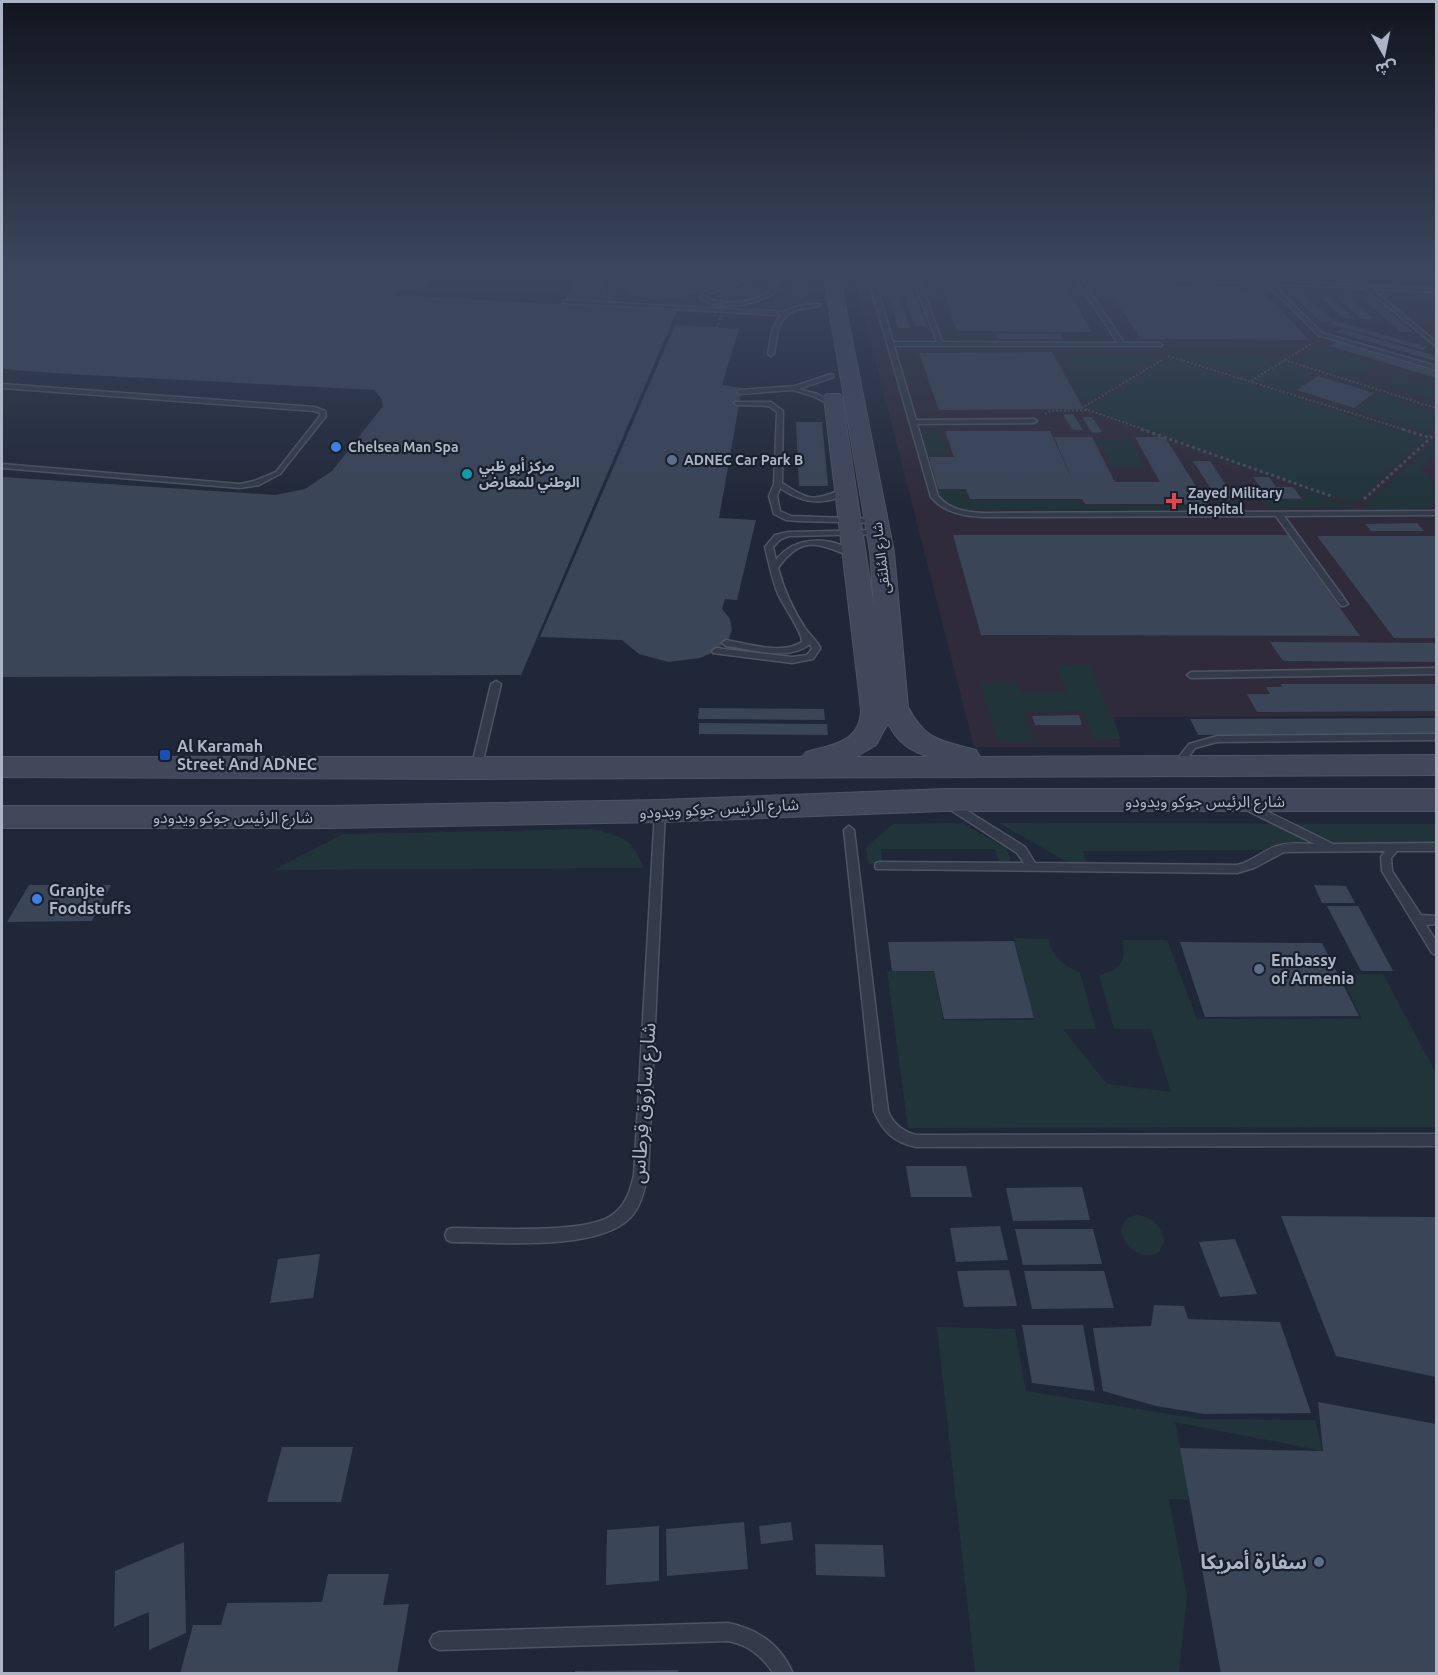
<svg xmlns="http://www.w3.org/2000/svg" width="1438" height="1675" font-family="Ubuntu,'Noto Sans Arabic',sans-serif">
<style>
.medical{fill:#2f2b3a}
.green{fill:#213439}
.building{fill:#3b4558}
.lines{fill:none;stroke-linecap:round;stroke-linejoin:round}
.lane-casing{stroke:#4e5463;stroke-width:3}
.secondary-casing{stroke:#4e5463;stroke-width:2}
.path-far1{stroke:#3f5157;stroke-width:2;stroke-dasharray:2 2;stroke-linecap:butt}
.path{stroke:#3f5157;stroke-width:3;stroke-dasharray:3 3;stroke-linecap:butt}
.lane{fill:#333a49;fill-rule:evenodd}
.secondary{fill:#41485c;fill-rule:evenodd}
.path-bridge{stroke:#3f5157;stroke-width:2;stroke-dasharray:2 2;stroke-linecap:butt}
.shop-dot{fill:#3f7fe0;stroke:#191f2d;stroke-width:2}
.service-dot{fill:#5c6f8a;stroke:#191f2d;stroke-width:2}
.culture-dot{fill:#0f9aa8;stroke:#191f2d;stroke-width:2}
.health-dot{fill:#e0444e;stroke:#191f2d;stroke-width:2}
.transit-dot{fill:#1a4fb4;stroke:#191f2d;stroke-width:2}
.labels{text-anchor:middle;stroke-width:4.5;stroke-linejoin:round;paint-order:stroke}
.far-poi-label{font-size:14px;font-weight:bold;fill:#adb4c5;stroke:#191f2d;text-anchor:start}
.far-street-label{font-size:14px;fill:#adb4c5;stroke:#191f2d}
.poi-label{font-size:16px;font-weight:bold;fill:#adb4c5;stroke:#191f2d;text-anchor:start}
.street-label{font-size:16px;fill:#adb4c5;stroke:#191f2d}
.near-street-label{font-size:20px;fill:#adb4c5;stroke:#191f2d}
.near-poi-label{font-size:20px;font-weight:bold;fill:#adb4c5;stroke:#191f2d;text-anchor:end}
</style>
<rect width="100%" height="100%" fill="#202738"/>
<!-- medical -->
<path class="medical" d="M 853,273 L 1141,273 L 1436,286 L 1436,716 L 1114,717 L 1121,747 L 974,747 Z"/>
<!-- green -->
<g class="green">
<path d="M 580,273 L 629,273 L 620,278 L 617,283 C 623,310 687,298 706,293 L 702,298 L 703,301 L 721,307 L 617,301 L 607,294 L 601,280 L 594,277 L 578,276 Z"/>
<path d="M 797,273 L 806,273 L 810,303 L 774,311 L 733,308 L 770,302 L 782,294 L 792,295 Z"/>
<path d="M 977,273 L 1017,275 L 1025,285 L 935,284 L 941,303 L 923,287 L 919,274 Z"/>
<path d="M 1097,278 C 1113,279 1131,276 1143,287 L 1132,292 L 1108,292 L 1109,295 L 1098,295 L 1089,281 Z"/>
<path d="M 1052,279 L 1073,283 L 1108,335 L 1108,339 C 1093,343 1080,342 1066,334 L 1095,334 L 1068,288 L 1038,288 L 1036,284 L 1043,280 Z"/>
<path d="M 747,285 L 767,292 C 756,304 727,310 714,297 L 722,291 Z"/>
<path d="M 952,325 L 955,333 L 991,333 L 992,336 C 981,348 952,345 942,332 L 943,329 Z"/>
<path d="M 1320,347 L 1376,364 L 1354,379 L 1297,361 Z"/>
<path d="M 1168,353 L 1259,355 L 1317,373 L 1289,392 Z"/>
<path d="M 1059,355 L 1163,355 L 1084,402 Z"/>
<path d="M 1170,358 L 1424,439 L 1354,503 L 1088,408 Z"/>
<path d="M 1396,376 L 1436,389 L 1436,399 L 1386,383 Z"/>
<path d="M 1381,394 L 1436,412 L 1436,427 L 1428,434 L 1358,411 Z"/>
<path d="M 928,430 L 940,430 L 947,455 L 926,455 L 920,435 L 922,432 Z"/>
<path d="M 1097,439 L 1129,439 L 1145,467 L 1112,467 Z"/>
<path d="M 1436,441 L 1436,456 L 1428,457 L 1421,470 L 1435,485 L 1436,501 C 1418,516 1383,508 1361,508 Z"/>
<path d="M 1296,487 L 1354,507 L 1268,507 L 1263,500 L 1306,500 Z"/>
<path d="M 934,490 L 964,490 L 967,500 L 1079,501 L 1082,505 L 1222,506 L 1220,502 L 1237,502 L 1244,511 L 958,510 L 942,503 Z"/>
<path d="M 1089,664 L 1121,739 L 1094,740 L 1083,711 L 1024,712 L 1033,742 L 998,742 L 980,682 L 1017,682 L 1022,694 L 1067,694 L 1056,665 Z"/>
<path d="M 962,823 L 1007,849 L 1012,865 L 1000,865 L 995,849 L 881,849 L 883,864 L 868,864 L 866,847 L 893,824 Z"/>
<path d="M 999,823 L 1436,824 L 1436,849 L 1083,851 L 1087,864 L 1072,865 Z"/>
<path d="M 594,829 C 625,838 631,838 644,868 L 273,870 L 343,834 Z"/>
<path d="M 1014,938 L 1049,939 C 1051,957 1065,966 1080,973 L 1096,1029 L 1063,1029 L 1107,1084 L 1171,1092 L 1151,1029 L 1114,1029 L 1099,975 C 1119,971 1128,960 1122,940 L 1167,940 L 1197,1019 L 1362,1019 L 1340,974 L 1383,974 L 1436,1073 L 1436,1127 L 908,1128 L 887,971 L 934,972 L 943,1020 L 1034,1020 Z"/>
<path d="M 1136,1215 C 1152,1216 1162,1226 1164,1242 L 1158,1253 C 1130,1264 1105,1223 1136,1215 Z"/>
<path d="M 937,1327 L 1015,1329 L 1026,1391 L 1199,1419 L 1315,1420 L 1323,1451 L 1175,1422 L 1191,1500 L 1169,1499 L 1187,1596 L 1179,1673 L 975,1673 Z"/>
</g>
<!-- building -->
<g class="building">
<path d="M 2,273 L 162,282 L 169,278 L 145,276 L 150,273 L 437,273 L 420,291 L 400,290 L 395,295 L 677,311 L 521,675 L 2,677 L 2,477 L 275,495 L 305,489 L 332,471 L 383,406 L 381,398 L 374,390 L 67,374 L 2,369 Z"/>
<path d="M 629,273 L 744,273 L 741,279 L 718,288 L 681,298 L 655,300 L 630,295 L 618,288 L 617,283 L 620,278 Z"/>
<path d="M 578,276 L 595,277 L 601,280 L 607,294 L 616,301 L 565,299 Z"/>
<path d="M 882,279 L 893,279 L 910,328 L 898,328 Z"/>
<path d="M 898,281 L 909,281 L 927,326 L 915,326 Z"/>
<path d="M 1166,286 L 1237,286 L 1243,292 L 1264,293 L 1309,340 L 1141,339 L 1110,292 L 1171,293 Z"/>
<path d="M 942,288 L 1066,289 L 1092,332 L 957,331 Z"/>
<path d="M 1357,294 L 1368,294 L 1413,332 L 1401,332 Z"/>
<path d="M 1293,295 L 1304,295 L 1333,321 L 1321,322 Z"/>
<path d="M 1320,297 L 1331,297 L 1354,318 L 1343,318 Z"/>
<path d="M 1338,298 L 1349,298 L 1373,319 L 1361,319 Z"/>
<path d="M 1335,321 L 1427,347 L 1423,350 L 1330,324 Z"/>
<path d="M 675,325 L 739,329 L 722,385 L 742,388 L 719,518 L 756,520 L 737,600 L 725,599 L 722,609 L 730,619 L 732,630 L 729,638 L 716,651 L 700,658 L 668,662 L 639,654 L 622,640 L 540,637 Z"/>
<path d="M 1342,329 L 1436,356 L 1436,361 L 1336,332 Z"/>
<path d="M 996,334 L 1061,334 L 1063,339 L 998,339 Z"/>
<path d="M 1337,342 L 1436,372 L 1436,378 L 1330,346 Z"/>
<path d="M 1052,352 L 1084,409 L 939,410 L 919,353 Z"/>
<path d="M 1318,376 L 1374,393 L 1354,408 L 1297,390 Z"/>
<path d="M 1073,414 L 1083,430 L 1073,430 L 1063,415 Z"/>
<path d="M 1082,417 L 1092,417 L 1102,432 L 1092,433 Z"/>
<path d="M 796,422 L 822,422 L 828,486 L 799,486 Z"/>
<path d="M 945,431 L 1050,431 L 1074,483 L 1054,437 L 1092,437 L 1115,482 L 1160,482 L 1135,437 L 1165,437 L 1207,504 L 1085,504 L 1082,499 L 970,499 L 966,489 L 938,489 L 929,457 L 954,457 Z"/>
<path d="M 1193,461 L 1210,461 L 1236,500 L 1218,500 Z"/>
<path d="M 1253,477 L 1269,477 L 1276,487 L 1293,487 L 1302,499 L 1268,498 Z"/>
<path d="M 1417,523 L 1424,531 L 1371,531 L 1365,524 Z"/>
<path d="M 953,535 L 1288,535 L 1360,636 L 981,635 Z"/>
<path d="M 1317,536 L 1436,536 L 1436,638 L 1394,638 Z"/>
<path d="M 1270,642 L 1436,643 L 1436,662 L 1283,661 Z"/>
<path d="M 1281,684 L 1436,684 L 1436,711 L 1257,712 L 1247,694 L 1270,694 L 1266,687 L 1282,687 Z"/>
<path d="M 699,708 L 824,709 L 825,720 L 698,719 Z"/>
<path d="M 1079,715 L 1082,725 L 1035,725 L 1032,716 Z"/>
<path d="M 1436,718 L 1436,734 L 1198,735 L 1190,719 Z"/>
<path d="M 699,723 L 827,724 L 828,735 L 699,734 Z"/>
<path d="M 29,885 L 111,885 L 92,921 L 7,922 Z"/>
<path d="M 1314,885 L 1346,886 L 1355,903 L 1322,903 Z"/>
<path d="M 1327,906 L 1358,906 L 1393,971 L 1361,971 Z"/>
<path d="M 1014,941 L 1034,1018 L 944,1019 L 934,971 L 892,971 L 888,942 Z"/>
<path d="M 1180,942 L 1322,943 L 1359,1016 L 1205,1017 Z"/>
<path d="M 906,1166 L 966,1166 L 972,1197 L 911,1197 Z"/>
<path d="M 1082,1187 L 1090,1220 L 1013,1221 L 1006,1188 Z"/>
<path d="M 1281,1216 L 1436,1217 L 1436,1377 L 1336,1356 Z"/>
<path d="M 1000,1226 L 1008,1260 L 956,1262 L 950,1228 Z"/>
<path d="M 1015,1229 L 1093,1229 L 1102,1264 L 1023,1265 Z"/>
<path d="M 1235,1239 L 1257,1294 L 1220,1297 L 1199,1242 Z"/>
<path d="M 320,1254 L 313,1298 L 270,1303 L 278,1259 Z"/>
<path d="M 1009,1270 L 1017,1306 L 964,1307 L 957,1271 Z"/>
<path d="M 1024,1271 L 1104,1271 L 1114,1308 L 1032,1309 Z"/>
<path d="M 1154,1305 L 1184,1306 L 1188,1319 L 1280,1322 L 1311,1413 L 1205,1414 L 1156,1406 L 1103,1391 L 1093,1328 L 1151,1326 Z"/>
<path d="M 1022,1325 L 1083,1325 L 1095,1391 L 1032,1383 Z"/>
<path d="M 1318,1402 L 1436,1424 L 1436,1674 L 1221,1674 L 1180,1448 L 1323,1451 Z"/>
<path d="M 282,1447 L 353,1447 L 341,1502 L 267,1502 Z"/>
<path d="M 744,1522 L 748,1569 L 667,1576 L 666,1529 Z"/>
<path d="M 791,1522 L 793,1540 L 761,1544 L 759,1526 Z"/>
<path d="M 659,1526 L 659,1581 L 606,1585 L 607,1530 Z"/>
<path d="M 184,1542 L 186,1633 L 149,1650 L 149,1612 L 114,1627 L 115,1571 Z"/>
<path d="M 815,1544 L 883,1545 L 885,1577 L 816,1575 Z"/>
<path d="M 328,1574 L 389,1574 L 383,1605 L 409,1604 L 397,1674 L 180,1674 L 193,1625 L 221,1625 L 227,1603 L 322,1602 Z"/>
<path d="M 678,1670 L 678,1674 L 575,1674 L 575,1671 Z"/>
</g>
<g class="lines">
<!-- lane casing -->
<g class="lane-casing">
<g id="lane">
<path d="M 748,273 L 755,273 L 734,285 L 708,294 L 706,297 C 725,307 751,302 769,292 L 776,273 L 782,273 L 773,294 C 753,305 720,312 700,298 L 704,292 L 730,283 Z"/>
<path d="M 867,273 L 873,273 L 893,342 L 937,342 L 911,273 L 917,273 L 942,342 L 1118,343 L 1073,275 L 1070,273 L 1106,273 L 1436,289 L 1436,292 L 1372,289 L 1436,342 L 1436,346 L 1365,288 L 1273,284 L 1322,333 L 1436,366 L 1436,370 L 1318,335 L 1267,284 L 1079,275 L 1124,343 L 1159,343 L 1162,345 L 1161,346 L 894,346 L 916,420 L 1034,419 L 1037,421 L 1034,423 L 917,424 L 938,496 C 950,510 966,512 983,513 L 1436,511 L 1436,515 L 1284,516 L 1348,604 L 1344,606 L 1341,606 L 1276,516 L 983,517 C 963,516 945,513 931,497 Z"/>
<path d="M 564,300 L 783,312 C 794,307 810,302 821,305 C 814,308 805,308 797,310 C 777,316 777,336 774,354 L 771,356 L 768,354 L 772,331 L 780,315 L 562,303 Z"/>
<path d="M 831,374 L 833,375 L 833,377 L 799,389 L 817,394 L 836,404 L 836,406 L 834,407 L 813,396 L 793,390 L 740,394 L 737,392 L 740,390 L 795,386 Z"/>
<path d="M 2,384 L 315,407 L 325,411 L 326,416 L 280,474 L 259,485 L 240,488 L 2,468 L 2,464 L 240,484 L 254,481 L 276,472 L 320,416 L 320,413 L 314,411 L 2,388 Z"/>
<path d="M 735,402 L 771,402 L 783,411 L 782,483 C 812,503 814,500 846,488 L 850,490 C 827,508 802,503 780,488 L 777,496 L 780,511 L 791,516 L 877,519 L 880,519 L 880,523 L 798,521 L 786,520 L 774,514 L 769,496 L 774,484 L 777,412 L 769,406 L 737,405 L 735,404 Z"/>
<path d="M 879,530 L 882,530 L 882,534 L 789,536 L 781,539 L 773,547 L 776,560 C 796,534 834,536 858,555 L 854,557 C 820,546 804,532 778,568 C 784,590 793,610 805,628 C 810,635 816,640 820,647 L 820,649 L 813,659 L 792,663 L 713,653 L 712,651 L 716,648 L 792,657 L 807,655 L 812,649 L 810,644 C 787,662 752,649 726,646 L 722,643 L 726,640 C 749,644 781,655 802,642 C 802,631 784,607 778,594 C 772,579 769,563 765,547 L 775,535 L 788,532 Z"/>
<path d="M 1436,668 L 1436,674 L 1191,678 L 1187,675 L 1191,672 Z"/>
<path d="M 496,681 L 501,684 L 481,769 L 476,772 L 471,769 L 491,684 Z"/>
<path d="M 1436,734 L 1436,740 L 1217,742 L 1195,748 L 1180,768 L 1177,769 L 1172,766 L 1189,744 L 1217,736 Z"/>
<path d="M 950,800 L 1025,847 L 1035,863 L 1237,865 C 1253,862 1265,848 1281,845 C 1292,842 1304,844 1315,844 L 1242,808 L 1241,805 L 1242,802 L 1246,801 L 1333,844 L 1436,843 L 1436,851 L 1397,851 L 1391,858 L 1392,871 L 1421,915 L 1436,916 L 1436,924 L 1426,925 L 1436,941 L 1436,955 L 1432,953 L 1382,871 L 1381,857 L 1385,851 L 1284,852 L 1254,868 L 1237,873 L 876,869 L 875,866 L 876,863 L 880,862 L 1024,863 L 1017,853 L 946,807 L 945,804 L 946,801 Z"/>
<path d="M 660,807 L 665,811 L 648,1175 C 644,1190 641,1206 631,1217 C 598,1252 498,1242 452,1242 L 447,1240 L 445,1235 L 447,1230 L 452,1228 C 489,1228 579,1234 609,1217 C 625,1208 630,1192 634,1175 L 655,811 Z"/>
<path d="M 849,826 L 854,830 L 888,1111 C 893,1124 902,1131 916,1135 L 1436,1134 L 1436,1146 L 916,1147 C 894,1142 883,1132 874,1111 L 844,830 Z"/>
<path d="M 728,1623 C 758,1629 781,1645 793,1674 L 774,1674 C 762,1656 749,1645 728,1641 L 439,1650 L 433,1647 L 430,1641 L 433,1635 L 439,1632 Z"/>
</g>
</g>
<!-- secondary casing -->
<g class="secondary-casing">
<g id="secondary">
<path d="M 823,273 L 839,273 L 894,552 L 908,707 C 926,742 941,740 976,750 L 980,757 L 1436,755 L 1436,775 L 476,779 L 2,777 L 2,757 L 802,757 L 806,752 C 831,745 861,743 861,709 L 824,398 L 826,394 L 840,394 L 842,398 L 874,607 L 870,552 ZM 888,723 C 897,742 910,751 930,757 L 856,757 L 876,745 Z"/>
<path d="M 945,789 L 1436,789 L 1436,811 L 945,811 L 660,822 L 331,828 L 2,828 L 2,806 L 331,806 L 660,800 Z"/>
</g>
</g>
<!-- path-far1 -->
<g class="path-far1">
<path d="M 1168,356 L 1406,430"/>
<path d="M 1284,360 L 1436,408"/>
<path d="M 1251,381 L 1311,344"/>
<path d="M 1087,410 L 1085,406 L 1162,360"/>
<path d="M 1045,414 L 1050,411 L 1088,410 L 1146,430"/>
</g>
<!-- path -->
<g class="path">
<path d="M 1141,429 L 1334,497"/>
<path d="M 1402,429 L 1431,438"/>
<path d="M 1364,499 L 1436,433"/>
</g>
<!-- lane -->
<use href="#lane" class="lane"/>
<!-- secondary -->
<use href="#secondary" class="secondary"/>
<!-- path-bridge -->
<path class="path-bridge" d="M 717,328 L 723,308 L 718,288"/>
</g>
<!-- sky -->
<linearGradient id="sky" x2="0" y2="1"><stop stop-color="#12151f"/><stop offset="0.54" stop-color="#3c475e"/><stop offset="1" stop-color="#3c475e" stop-opacity="0"/></linearGradient>
<rect width="1438" height="508" fill="url(#sky)"/>
<!-- markers -->
<g class="shop-dot">
<circle cx="336" cy="447" r="6"/>
<circle cx="37" cy="899" r="6"/>
</g>
<g class="service-dot">
<circle cx="672" cy="460" r="6"/>
<circle cx="1259" cy="969" r="6"/>
<circle cx="1319" cy="1562" r="6"/>
</g>
<circle class="culture-dot" cx="467" cy="474" r="6"/>
<path class="health-dot" d="M1171 492h6v6h6v6h-6v6h-6v-6h-6v-6h6z"/>
<rect class="transit-dot" x="159" y="749" width="12" height="12" rx="3"/>
<g class="labels">
<!-- far-poi labels -->
<g class="far-poi-label">
<text x="348" y="452">Chelsea Man Spa</text>
<text x="684" y="465">ADNEC Car Park B</text>
<text x="479" y="471">مركز أبو ظبي<tspan x="479" dy="16">الوطني للمعارض</tspan></text>
<text x="1188" y="498">Zayed Military<tspan x="1188" dy="16">Hospital</tspan></text>
</g>
<!-- far-street labels -->
<g class="far-street-label">
<text transform="translate(881 558) rotate(-97)" y="5">شارع المُلتَقى</text>
</g>
<!-- poi labels -->
<g class="poi-label">
<text x="177" y="752">Al Karamah<tspan x="177" dy="18">Street And ADNEC</tspan></text>
<text x="49" y="896">Granjte<tspan x="49" dy="18">Foodstuffs</tspan></text>
<text x="1271" y="966">Embassy<tspan x="1271" dy="18">of Armenia</tspan></text>
</g>
<!-- street labels -->
<g class="street-label">
<text x="1205" y="807">شارع الرئيس جوكو ويدودو</text>
<text transform="translate(719 808) rotate(-3)" y="6">شارع الرئيس جوكو ويدودو</text>
<text x="233" y="823">شارع الرئيس جوكو ويدودو</text>
</g>
<!-- near-street labels -->
<g class="near-street-label">
<text transform="translate(643 1103) rotate(-86)" y="7">شارع سارُوق قِرطاس</text>
</g>
<!-- near-poi labels -->
<g class="near-poi-label">
<text x="1307" y="1569">سفارة أمريكا</text>
</g>
</g>
<!-- border -->
<rect width="1438" height="1675" fill="none" stroke="#adb4c5" stroke-width="6"/>
<!-- north arrow -->
<g transform="translate(1384 54) rotate(171)" stroke="#191f2d" stroke-width="4.5" paint-order="stroke">
<path d="M0-4.5L10 22L0 15L-10 22Z" fill="#adb4c5"/>
<text y="-9" font-size="16" font-weight="bold" text-anchor="middle" fill="#adb4c5">ش</text>
</g>
</svg>
